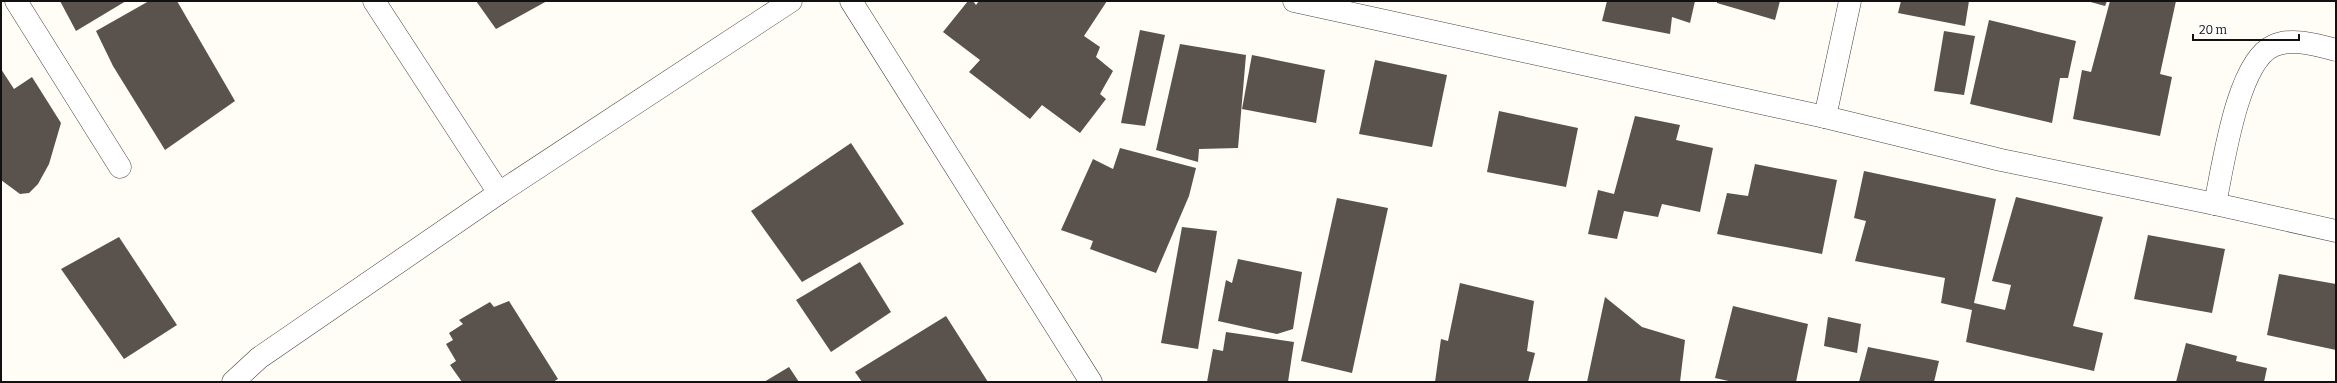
<svg xmlns="http://www.w3.org/2000/svg" width="2337" height="383" font-family="Bitter,serif">
<style>
.building{fill:#5a524d}
.lines{fill:none;stroke-linecap:round;stroke-linejoin:round}
.minor-casing{stroke:#444;stroke-width:23}
.minor{stroke:#fff;stroke-width:22}
</style>
<rect width="100%" height="100%" fill="#fffdf5"/>
<!-- building -->
<g class="building">
<path d="M 60,1 L 126,1 L 76,31 Z"/>
<path d="M 149,1 L 177,1 L 235,101 L 165,150 L 113,66 L 96,31 Z"/>
<path d="M 476,1 L 547,1 L 496,29 Z"/>
<path d="M 968,1 L 973,1 L 976,5 L 979,1 L 1107,1 L 1084,36 L 1100,47 L 1096,57 L 1113,71 L 1100,94 L 1106,99 L 1080,133 L 1042,105 L 1030,119 L 969,72 L 980,60 L 943,32 Z"/>
<path d="M 1607,1 L 1695,1 L 1690,23 L 1672,17 L 1670,34 L 1602,21 Z"/>
<path d="M 1717,1 L 1780,1 L 1775,20 L 1717,3 Z"/>
<path d="M 1901,1 L 1969,1 L 1965,26 L 1898,13 Z"/>
<path d="M 2087,1 L 2107,1 L 2105,6 Z"/>
<path d="M 2110,1 L 2176,1 L 2160,74 L 2172,77 L 2160,136 L 2073,119 L 2082,70 L 2091,72 Z"/>
<path d="M 1989,20 L 2076,41 L 2068,78 L 2060,78 L 2052,123 L 1970,104 Z"/>
<path d="M 1140,30 L 1165,35 L 1145,126 L 1121,123 Z"/>
<path d="M 1944,31 L 1975,36 L 1964,95 L 1934,91 Z"/>
<path d="M 1180,44 L 1246,55 L 1238,148 L 1199,149 L 1198,162 L 1156,150 Z"/>
<path d="M 1252,55 L 1325,70 L 1316,123 L 1242,109 Z"/>
<path d="M 1375,60 L 1447,75 L 1432,147 L 1359,134 Z"/>
<path d="M 1,69 L 14,89 L 32,77 L 61,123 L 49,164 L 38,184 L 29,193 L 20,194 L 1,180 Z"/>
<path d="M 1499,111 L 1578,128 L 1566,187 L 1487,172 Z"/>
<path d="M 1635,116 L 1680,125 L 1676,140 L 1713,148 L 1700,212 L 1662,204 L 1658,217 L 1624,211 L 1617,239 L 1588,234 L 1598,190 L 1614,194 Z"/>
<path d="M 851,143 L 904,224 L 802,282 L 751,211 Z"/>
<path d="M 1120,148 L 1196,168 L 1189,196 L 1156,273 L 1090,249 L 1093,241 L 1061,230 L 1093,159 L 1113,169 Z"/>
<path d="M 1755,164 L 1837,180 L 1822,254 L 1717,234 L 1727,193 L 1748,196 Z"/>
<path d="M 1864,171 L 1996,199 L 1974,303 L 2005,310 L 2011,285 L 1992,281 L 2016,197 L 2103,217 L 2073,326 L 2103,333 L 2094,371 L 1966,342 L 1972,310 L 1941,303 L 1945,278 L 1855,261 L 1866,221 L 1854,218 Z"/>
<path d="M 1337,198 L 1388,208 L 1352,373 L 1301,361 Z"/>
<path d="M 1182,227 L 1217,231 L 1198,349 L 1161,343 Z"/>
<path d="M 2148,235 L 2225,249 L 2212,313 L 2134,299 Z"/>
<path d="M 119,237 L 177,325 L 124,359 L 61,269 Z"/>
<path d="M 1238,259 L 1302,272 L 1293,329 L 1277,334 L 1218,321 L 1226,280 L 1232,283 Z"/>
<path d="M 860,262 L 891,312 L 831,352 L 796,300 Z"/>
<path d="M 2279,274 L 2336,284 L 2336,350 L 2267,335 Z"/>
<path d="M 1460,283 L 1534,301 L 1527,351 L 1535,353 L 1528,382 L 1435,382 L 1441,339 L 1448,341 Z"/>
<path d="M 1605,297 L 1642,327 L 1685,340 L 1680,382 L 1587,382 Z"/>
<path d="M 509,301 L 558,379 L 553,382 L 462,382 L 450,365 L 456,361 L 446,344 L 453,340 L 449,333 L 463,324 L 459,320 L 490,302 L 494,307 Z"/>
<path d="M 1733,306 L 1808,324 L 1796,382 L 1733,382 L 1715,378 Z"/>
<path d="M 946,316 L 988,382 L 862,382 L 855,372 Z"/>
<path d="M 1828,317 L 1861,324 L 1857,353 L 1824,346 Z"/>
<path d="M 1226,332 L 1294,342 L 1288,382 L 1207,382 L 1213,349 L 1223,351 Z"/>
<path d="M 2186,343 L 2237,356 L 2236,361 L 2267,368 L 2264,382 L 2176,382 Z"/>
<path d="M 1868,347 L 1939,361 L 1934,382 L 1859,382 Z"/>
<path d="M 789,367 L 799,382 L 764,382 Z"/>
</g>
<g class="lines">
<!-- minor casing -->
<g class="minor-casing">
<g id="minor">
<path d="M 16,1 L 120,167"/>
<path d="M 374,1 L 499,193"/>
<path d="M 851,1 L 1091,382"/>
<path d="M 1294,1 L 1825,117 L 2001,160 L 2215,204 L 2336,231"/>
<path d="M 1825,117 L 1850,1"/>
<path d="M 2215,204 C 2223,167 2237,62 2273,46 C 2291,37 2317,45 2336,50"/>
<path d="M 233,382 L 259,358 L 499,193 L 791,1"/>
</g>
</g>
<!-- minor -->
<use href="#minor" class="minor"/>
</g>
<!-- border -->
<rect width="2337" height="383" fill="none" stroke="#111111" stroke-width="4"/>
<!-- scale -->
<path d="M2193 34v6h106v-6" fill="none" stroke="#111111" stroke-width="2"/>
<text x="2199" y="34" font-size="12" fill="#111111" stroke="#ffffff" stroke-width="3" paint-order="stroke">20 m</text>
</svg>
